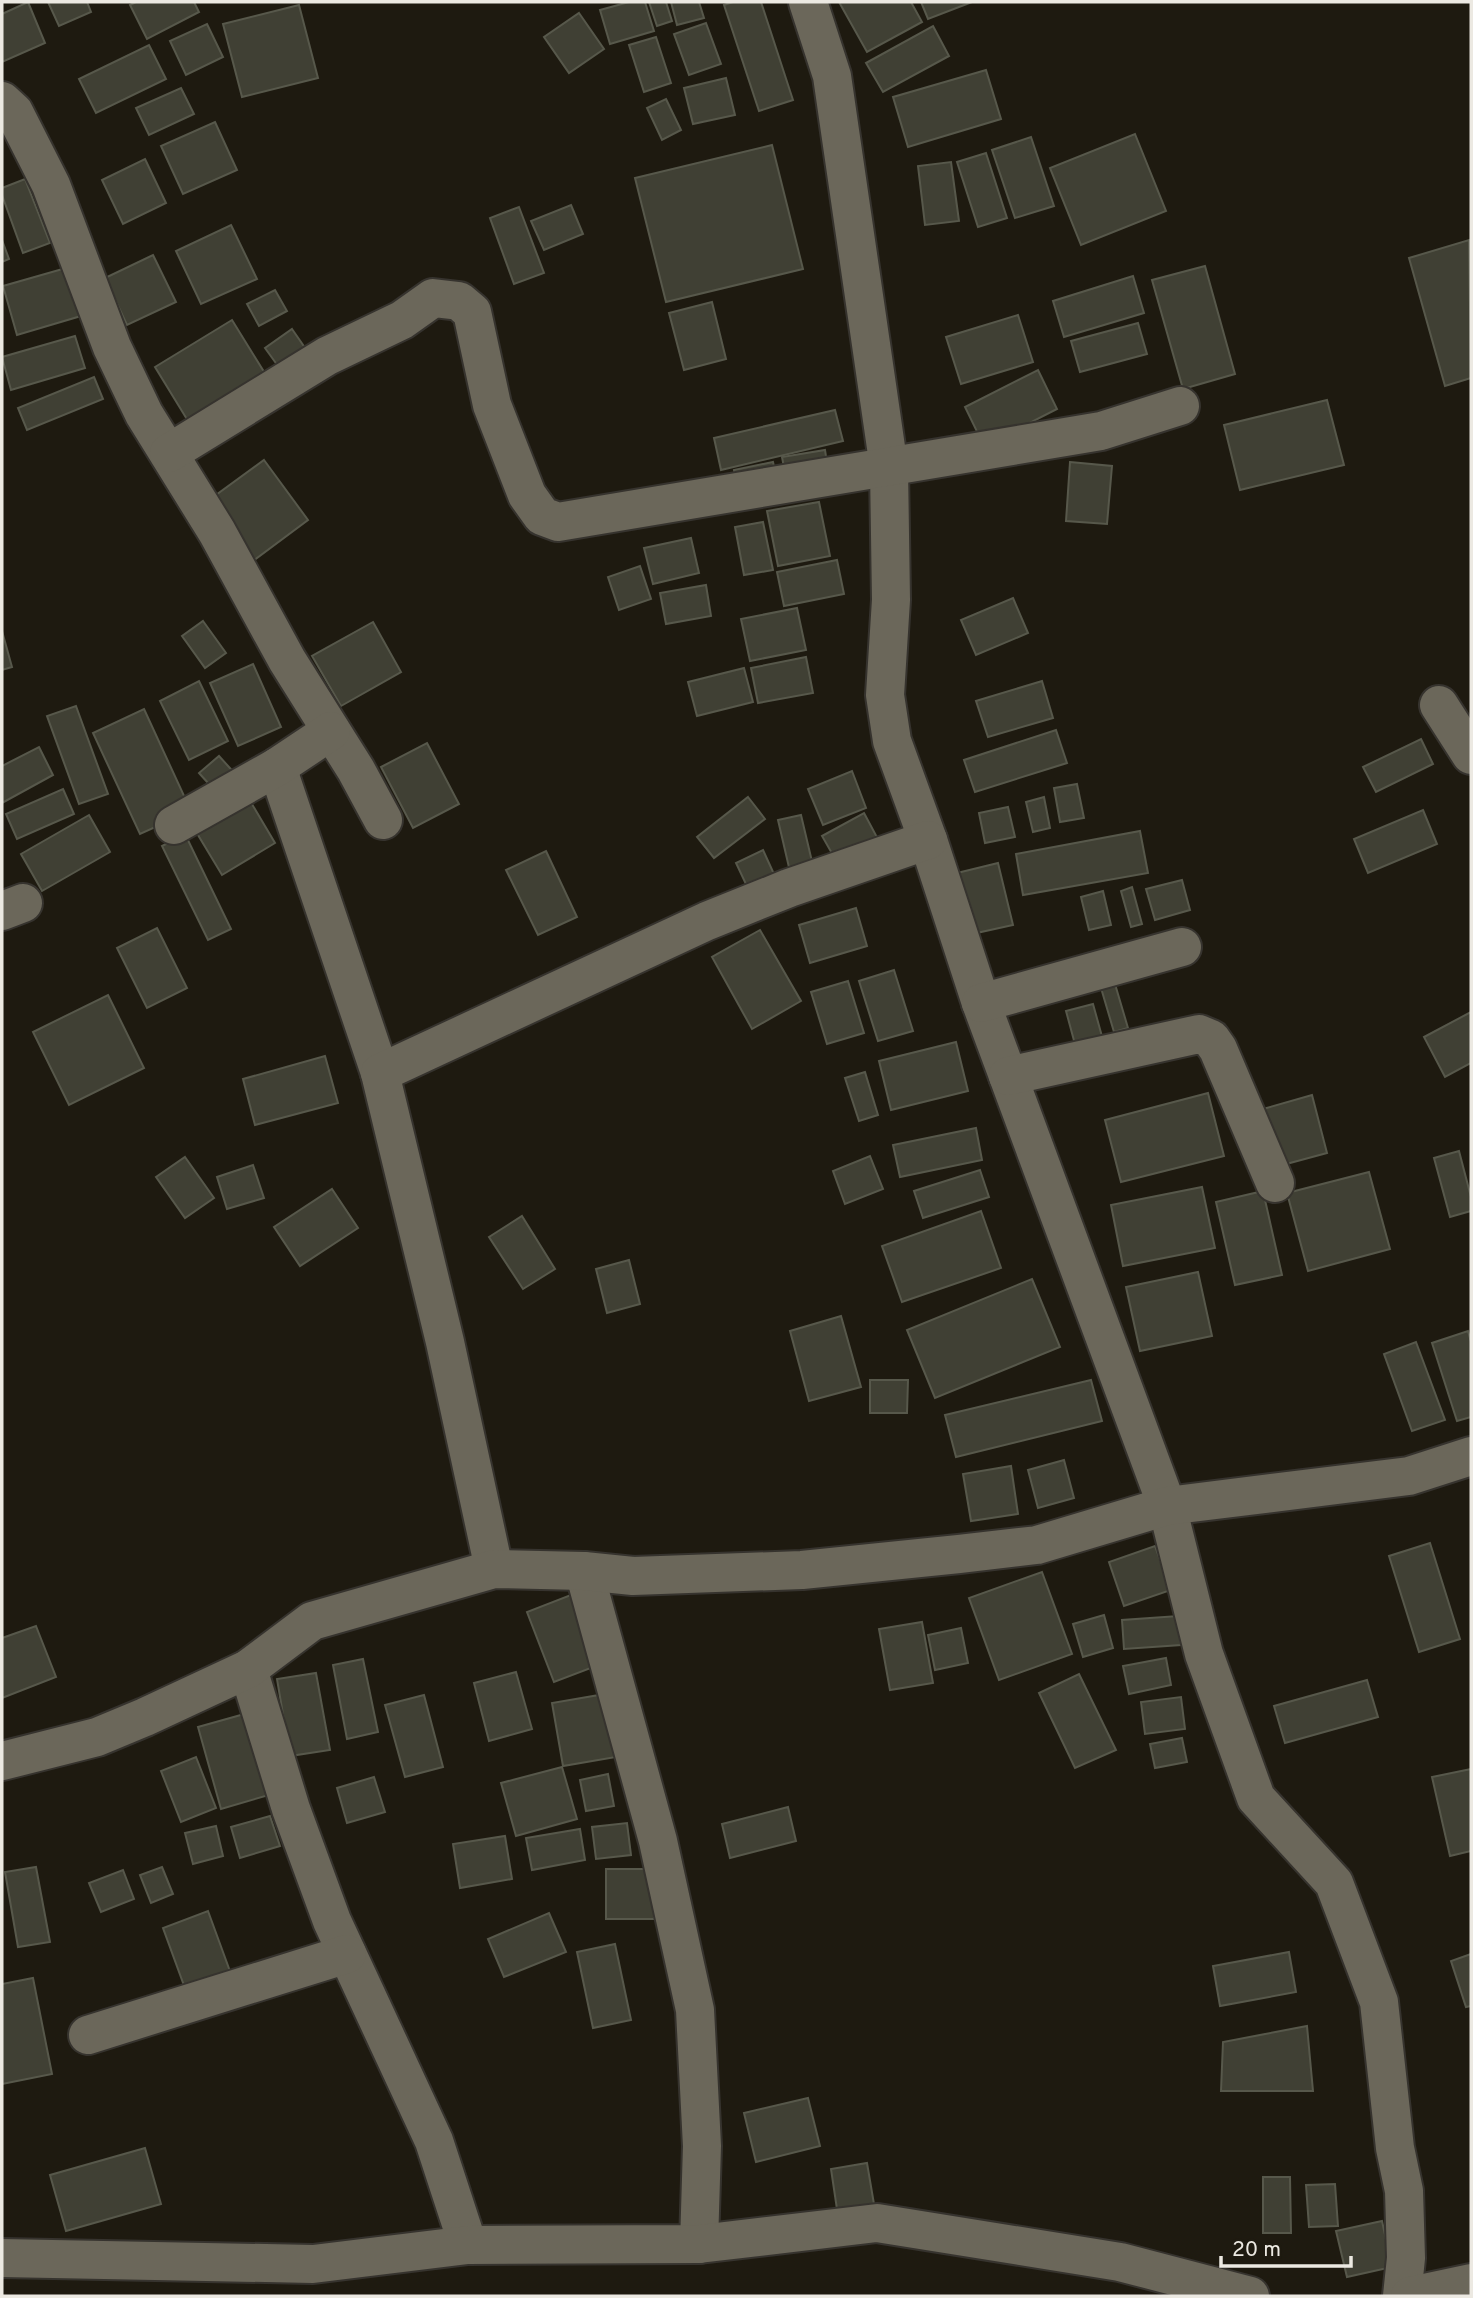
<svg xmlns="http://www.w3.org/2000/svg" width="1473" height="2298" font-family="Overpass,sans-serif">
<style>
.building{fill:#404034;stroke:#57584b;stroke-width:2}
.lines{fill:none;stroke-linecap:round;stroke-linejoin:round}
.minor-casing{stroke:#36332e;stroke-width:42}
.minor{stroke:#6b675a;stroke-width:38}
</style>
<rect width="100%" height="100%" fill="#1e1a10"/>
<!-- building -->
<g class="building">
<path d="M 28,2 L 45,43 L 2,62 L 2,14 Z"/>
<path d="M 48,2 L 87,2 L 91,12 L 59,26 Z"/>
<path d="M 136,2 L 194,2 L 199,12 L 147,39 L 130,5 Z"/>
<path d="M 629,2 L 645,2 L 654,31 L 610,44 L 600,10 Z"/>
<path d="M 649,2 L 666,2 L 672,21 L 657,26 Z"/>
<path d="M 671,2 L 699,2 L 704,18 L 677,25 Z"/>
<path d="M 733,2 L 761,2 L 793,100 L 759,111 L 724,5 Z"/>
<path d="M 839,2 L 911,2 L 922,22 L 867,52 Z"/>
<path d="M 921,2 L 972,2 L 928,19 Z"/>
<path d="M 299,5 L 318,78 L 242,97 L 223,24 Z"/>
<path d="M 579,13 L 604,49 L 569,73 L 544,37 Z"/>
<path d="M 706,23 L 721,64 L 689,75 L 674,34 Z"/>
<path d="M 207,24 L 223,57 L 186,75 L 170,41 Z"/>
<path d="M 933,26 L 949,56 L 883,92 L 866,63 Z"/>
<path d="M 656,37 L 671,83 L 644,92 L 629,45 Z"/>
<path d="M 149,45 L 166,79 L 96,113 L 79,79 Z"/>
<path d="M 986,70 L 1001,119 L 908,147 L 893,97 Z"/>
<path d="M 726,78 L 735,115 L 693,124 L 684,88 Z"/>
<path d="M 181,88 L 194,114 L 149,135 L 136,108 Z"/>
<path d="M 666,99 L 681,130 L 662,140 L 647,108 Z"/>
<path d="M 215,122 L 237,170 L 183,194 L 161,146 Z"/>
<path d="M 1135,134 L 1166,211 L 1081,245 L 1050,168 Z"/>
<path d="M 1031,137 L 1054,206 L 1015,218 L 992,150 Z"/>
<path d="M 772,145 L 803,269 L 666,302 L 635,178 Z"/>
<path d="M 986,153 L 1007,218 L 978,227 L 957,162 Z"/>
<path d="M 145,159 L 166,203 L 123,224 L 102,180 Z"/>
<path d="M 951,162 L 959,221 L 925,225 L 918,166 Z"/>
<path d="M 25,179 L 50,243 L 23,253 L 2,195 L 2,188 Z"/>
<path d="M 571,205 L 583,234 L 544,250 L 531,221 Z"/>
<path d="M 519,207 L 544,273 L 514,284 L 490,218 Z"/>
<path d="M 231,225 L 257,279 L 201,304 L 176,251 Z"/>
<path d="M 2,240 L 9,259 L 2,262 Z"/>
<path d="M 1469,240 L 1471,378 L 1445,386 L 1409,258 Z"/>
<path d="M 153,255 L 176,302 L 127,325 L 105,278 Z"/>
<path d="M 1205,266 L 1235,374 L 1183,389 L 1152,280 Z"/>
<path d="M 66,268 L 81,316 L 17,335 L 3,286 Z"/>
<path d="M 1133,276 L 1144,313 L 1064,337 L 1053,301 Z"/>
<path d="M 275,290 L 287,311 L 259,326 L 247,304 Z"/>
<path d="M 712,302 L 726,359 L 684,370 L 669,313 Z"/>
<path d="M 1018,315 L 1033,362 L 961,384 L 946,337 Z"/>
<path d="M 232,320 L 266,375 L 188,421 L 155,367 Z"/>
<path d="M 1138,323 L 1147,354 L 1080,372 L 1071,341 Z"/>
<path d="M 292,329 L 310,355 L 283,373 L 265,348 Z"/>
<path d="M 75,336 L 85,368 L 11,390 L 2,357 Z"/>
<path d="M 1038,370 L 1057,409 L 984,446 L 965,407 Z"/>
<path d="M 94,377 L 103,399 L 27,430 L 18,408 Z"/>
<path d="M 1327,400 L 1344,465 L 1240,490 L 1224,425 Z"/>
<path d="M 835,410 L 843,441 L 721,470 L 714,438 Z"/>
<path d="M 825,450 L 829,476 L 787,483 L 782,457 Z"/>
<path d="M 264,460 L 308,520 L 249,564 L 205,503 Z"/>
<path d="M 773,462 L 778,484 L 738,491 L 734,470 Z"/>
<path d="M 1070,462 L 1112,466 L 1107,524 L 1066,521 Z"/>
<path d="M 819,502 L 830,556 L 778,566 L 767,511 Z"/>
<path d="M 763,522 L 773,570 L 744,575 L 735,527 Z"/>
<path d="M 691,538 L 699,573 L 653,584 L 644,548 Z"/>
<path d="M 837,560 L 844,594 L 784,606 L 777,572 Z"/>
<path d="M 640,566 L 651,599 L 619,610 L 608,577 Z"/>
<path d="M 706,585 L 711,616 L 666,624 L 660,593 Z"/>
<path d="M 1013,598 L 1028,633 L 976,655 L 961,620 Z"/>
<path d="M 797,608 L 806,650 L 750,661 L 741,619 Z"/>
<path d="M 203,621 L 226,653 L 205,668 L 182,636 Z"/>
<path d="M 373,622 L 401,672 L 341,706 L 312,656 Z"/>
<path d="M 2,631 L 12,667 L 2,670 Z"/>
<path d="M 806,657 L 813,693 L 758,703 L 751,668 Z"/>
<path d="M 253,664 L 281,727 L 238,746 L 210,683 Z"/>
<path d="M 744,668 L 753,702 L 697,716 L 688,682 Z"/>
<path d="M 199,681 L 228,741 L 189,760 L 160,701 Z"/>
<path d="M 1042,681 L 1053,718 L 988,737 L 976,701 Z"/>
<path d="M 76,706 L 108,794 L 79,804 L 47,716 Z"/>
<path d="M 144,709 L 191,811 L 140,834 L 93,733 Z"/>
<path d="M 1056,730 L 1067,763 L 975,792 L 964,760 Z"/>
<path d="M 1421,739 L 1433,764 L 1376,792 L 1363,767 Z"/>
<path d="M 427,743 L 459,804 L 413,828 L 381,767 Z"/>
<path d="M 39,747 L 53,775 L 2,803 L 2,766 Z"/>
<path d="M 219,756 L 238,777 L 218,794 L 199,773 Z"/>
<path d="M 852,771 L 866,808 L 823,825 L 808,789 Z"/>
<path d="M 1077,784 L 1084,818 L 1060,822 L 1054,788 Z"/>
<path d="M 63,789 L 74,814 L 17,839 L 6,814 Z"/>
<path d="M 246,794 L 275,843 L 222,875 L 192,825 Z"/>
<path d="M 748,797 L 765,819 L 714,858 L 697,837 Z"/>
<path d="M 1044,797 L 1050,828 L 1033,832 L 1026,802 Z"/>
<path d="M 1008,807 L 1015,837 L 985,843 L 979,813 Z"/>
<path d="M 1423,810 L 1437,844 L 1368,873 L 1354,839 Z"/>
<path d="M 864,813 L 879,841 L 838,864 L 822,836 Z"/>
<path d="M 89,815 L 110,852 L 42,891 L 21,854 Z"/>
<path d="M 801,815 L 814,870 L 791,876 L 778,820 Z"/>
<path d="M 1140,831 L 1148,873 L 1023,895 L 1016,854 Z"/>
<path d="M 185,834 L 231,929 L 208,940 L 162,846 Z"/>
<path d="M 763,850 L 779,885 L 752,897 L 736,863 Z"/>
<path d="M 546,851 L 577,917 L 538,935 L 506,870 Z"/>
<path d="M 998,863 L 1013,925 L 972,934 L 957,873 Z"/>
<path d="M 1182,880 L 1190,910 L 1155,920 L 1146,889 Z"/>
<path d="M 1132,887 L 1142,924 L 1131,927 L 1121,891 Z"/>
<path d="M 1103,891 L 1111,925 L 1089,930 L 1081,897 Z"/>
<path d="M 856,908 L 867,946 L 810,963 L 799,925 Z"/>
<path d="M 157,928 L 187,988 L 147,1008 L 117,948 Z"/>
<path d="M 760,930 L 801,1001 L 752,1029 L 712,957 Z"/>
<path d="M 894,970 L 913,1031 L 878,1041 L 859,981 Z"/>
<path d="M 848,981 L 864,1033 L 827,1044 L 811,992 Z"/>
<path d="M 1115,984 L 1128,1028 L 1114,1032 L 1101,988 Z"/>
<path d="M 108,995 L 144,1068 L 69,1105 L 33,1032 Z"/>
<path d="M 1093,1004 L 1103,1040 L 1076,1048 L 1066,1011 Z"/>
<path d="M 1471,1012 L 1471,1063 L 1445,1077 L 1424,1037 Z"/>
<path d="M 956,1042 L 968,1091 L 891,1110 L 879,1061 Z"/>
<path d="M 325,1056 L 338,1103 L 255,1125 L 243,1079 Z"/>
<path d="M 865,1072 L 878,1115 L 859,1121 L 845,1078 Z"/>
<path d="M 1208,1093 L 1224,1156 L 1121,1182 L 1105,1120 Z"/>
<path d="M 1312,1095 L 1327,1153 L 1279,1166 L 1263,1109 Z"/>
<path d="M 976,1128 L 982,1160 L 900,1177 L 893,1145 Z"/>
<path d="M 1459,1151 L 1471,1197 L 1471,1211 L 1450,1217 L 1434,1158 Z"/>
<path d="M 870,1156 L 883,1189 L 845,1204 L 833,1171 Z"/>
<path d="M 185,1157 L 214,1198 L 185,1218 L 156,1177 Z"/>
<path d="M 253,1165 L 264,1198 L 227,1209 L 217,1177 Z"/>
<path d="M 980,1170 L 989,1197 L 923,1218 L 914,1191 Z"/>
<path d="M 1369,1172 L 1390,1249 L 1308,1271 L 1287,1193 Z"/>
<path d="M 1202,1187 L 1215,1248 L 1123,1266 L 1111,1205 Z"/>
<path d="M 332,1189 L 358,1228 L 300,1266 L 274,1227 Z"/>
<path d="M 1263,1191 L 1282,1275 L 1235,1285 L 1216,1202 Z"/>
<path d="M 981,1211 L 1001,1268 L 902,1302 L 882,1246 Z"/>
<path d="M 522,1216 L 555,1269 L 523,1289 L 489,1237 Z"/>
<path d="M 629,1260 L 640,1304 L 607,1313 L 596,1269 Z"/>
<path d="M 1198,1272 L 1212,1336 L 1140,1351 L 1126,1287 Z"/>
<path d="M 1032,1279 L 1060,1347 L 935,1398 L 907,1330 Z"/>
<path d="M 841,1316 L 861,1387 L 809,1401 L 790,1331 Z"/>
<path d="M 1468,1331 L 1471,1342 L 1471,1417 L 1457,1421 L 1432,1343 Z"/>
<path d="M 1416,1342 L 1445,1420 L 1412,1431 L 1384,1354 Z"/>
<path d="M 870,1380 L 908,1380 L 907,1413 L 870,1413 Z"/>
<path d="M 1091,1380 L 1102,1421 L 956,1457 L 945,1415 Z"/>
<path d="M 1064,1460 L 1074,1498 L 1038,1508 L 1028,1470 Z"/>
<path d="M 1011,1466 L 1018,1514 L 971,1521 L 963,1474 Z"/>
<path d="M 1430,1543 L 1460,1639 L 1419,1652 L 1389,1556 Z"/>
<path d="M 1155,1546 L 1171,1590 L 1124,1606 L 1109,1562 Z"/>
<path d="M 1042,1572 L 1072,1654 L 999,1680 L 969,1598 Z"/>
<path d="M 576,1593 L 604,1663 L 554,1682 L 527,1612 Z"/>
<path d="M 1104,1615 L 1113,1648 L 1083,1657 L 1073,1624 Z"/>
<path d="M 1178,1616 L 1181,1645 L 1124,1649 L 1122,1620 Z"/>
<path d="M 922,1622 L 933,1683 L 890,1690 L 879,1629 Z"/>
<path d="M 36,1626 L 56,1677 L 2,1698 L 2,1638 Z"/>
<path d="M 961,1628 L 968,1663 L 935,1670 L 928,1635 Z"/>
<path d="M 1166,1658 L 1171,1685 L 1129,1694 L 1123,1666 Z"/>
<path d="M 363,1659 L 378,1732 L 347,1739 L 333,1665 Z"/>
<path d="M 516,1672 L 532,1729 L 489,1741 L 474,1683 Z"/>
<path d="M 316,1673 L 330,1750 L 290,1756 L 277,1679 Z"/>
<path d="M 1079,1674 L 1116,1750 L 1075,1768 L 1039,1693 Z"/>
<path d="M 1367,1680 L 1378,1717 L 1285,1743 L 1274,1706 Z"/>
<path d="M 605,1694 L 616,1757 L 563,1766 L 552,1703 Z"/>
<path d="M 424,1695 L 443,1767 L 405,1777 L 385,1705 Z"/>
<path d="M 1181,1697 L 1185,1729 L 1145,1734 L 1141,1702 Z"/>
<path d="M 255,1711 L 279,1792 L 221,1809 L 198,1727 Z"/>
<path d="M 1182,1738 L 1187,1762 L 1155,1768 L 1150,1744 Z"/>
<path d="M 196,1757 L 216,1808 L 181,1822 L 161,1771 Z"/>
<path d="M 562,1767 L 577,1819 L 516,1836 L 501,1783 Z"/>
<path d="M 1471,1769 L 1471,1851 L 1450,1856 L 1432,1777 Z"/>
<path d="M 608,1774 L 614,1806 L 586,1811 L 580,1780 Z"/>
<path d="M 374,1777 L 385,1812 L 347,1823 L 337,1788 Z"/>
<path d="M 788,1807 L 796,1841 L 730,1858 L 722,1824 Z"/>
<path d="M 270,1816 L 280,1846 L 240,1858 L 231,1827 Z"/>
<path d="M 627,1823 L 631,1855 L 596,1859 L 592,1827 Z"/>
<path d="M 216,1826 L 223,1856 L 193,1864 L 185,1833 Z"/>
<path d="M 580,1829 L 585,1860 L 532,1870 L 526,1838 Z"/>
<path d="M 505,1836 L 512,1879 L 460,1888 L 453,1844 Z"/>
<path d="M 36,1867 L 50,1942 L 18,1947 L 5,1872 Z"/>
<path d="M 162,1867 L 173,1894 L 151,1903 L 140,1875 Z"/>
<path d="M 606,1869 L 655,1869 L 654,1919 L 606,1919 Z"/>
<path d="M 123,1870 L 134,1899 L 101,1912 L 89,1883 Z"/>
<path d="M 208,1911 L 235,1985 L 190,2002 L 163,1928 Z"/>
<path d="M 549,1913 L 566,1952 L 504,1977 L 488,1939 Z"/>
<path d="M 615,1944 L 631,2020 L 593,2028 L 577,1952 Z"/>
<path d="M 1289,1952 L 1296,1992 L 1220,2006 L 1213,1966 Z"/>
<path d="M 1471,1954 L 1471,2006 L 1466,2007 L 1451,1961 Z"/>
<path d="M 33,1978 L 52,2074 L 2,2084 L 2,1984 Z"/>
<path d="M 1307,2026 L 1313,2091 L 1221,2091 L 1223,2042 Z"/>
<path d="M 808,2098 L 820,2146 L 756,2162 L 744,2113 Z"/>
<path d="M 145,2148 L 161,2204 L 66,2231 L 50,2175 Z"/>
<path d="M 867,2163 L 875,2210 L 838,2216 L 831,2169 Z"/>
<path d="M 1263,2177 L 1290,2177 L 1291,2233 L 1263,2233 Z"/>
<path d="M 1335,2184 L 1338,2226 L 1309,2227 L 1306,2185 Z"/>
<path d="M 1382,2221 L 1392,2267 L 1347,2277 L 1336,2231 Z"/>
</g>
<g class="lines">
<!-- minor casing -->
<g class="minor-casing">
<g id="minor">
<path d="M 808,2 L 832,76 L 889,468 L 891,600 L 885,695 L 892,741 L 928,840 L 981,1003 L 1167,1506 L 1204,1654 L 1256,1798 L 1334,1883 L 1379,2002 L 1395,2148 L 1404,2191 L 1406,2258 L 1402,2296"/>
<path d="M 2,101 L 14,112 L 51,185 L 112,347 L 144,414 L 217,532 L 287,660 L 356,770 L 383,820"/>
<path d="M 169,453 L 327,356 L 402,320 L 433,298 L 459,301 L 472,312 L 492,405 L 527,495 L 542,516 L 558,522 L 1101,431 L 1180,406"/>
<path d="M 1439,705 L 1471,755"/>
<path d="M 277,767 L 380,1073"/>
<path d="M 174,825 L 277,767 L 331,731"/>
<path d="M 2,911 L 23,903"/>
<path d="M 981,1003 L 1182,947"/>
<path d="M 1008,1076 L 1199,1034 L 1211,1039 L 1218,1049 L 1275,1183"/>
<path d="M 494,1569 L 445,1342 L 380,1073 L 707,921 L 789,888 L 928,840"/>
<path d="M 584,1571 L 658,1841 L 695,2010 L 702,2146 L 699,2244"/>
<path d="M 248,1669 L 291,1809 L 332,1921 L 434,2141 L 468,2245"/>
<path d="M 2,1761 L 97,1737 L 145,1717 L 248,1669 L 312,1621 L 494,1569 L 584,1571 L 633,1576 L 802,1570 L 959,1554 L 1037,1545 L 1167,1506 L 1409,1476 L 1471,1456"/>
<path d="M 88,2035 L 347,1954"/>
<path d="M 2,2258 L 313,2264 L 468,2245 L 699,2244 L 877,2223 L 1120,2262 L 1250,2296"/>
<path d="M 1410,2296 L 1471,2283"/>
</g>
</g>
<!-- minor -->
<use href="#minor" class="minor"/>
</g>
<!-- border -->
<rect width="1473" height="2298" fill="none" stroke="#ece9e2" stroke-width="7"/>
<!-- scale -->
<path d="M1221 2256v10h130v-10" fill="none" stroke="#ece9e2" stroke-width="3.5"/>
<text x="1232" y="2256" font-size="21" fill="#ece9e2" stroke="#1e1a10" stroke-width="5" paint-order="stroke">20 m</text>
</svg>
